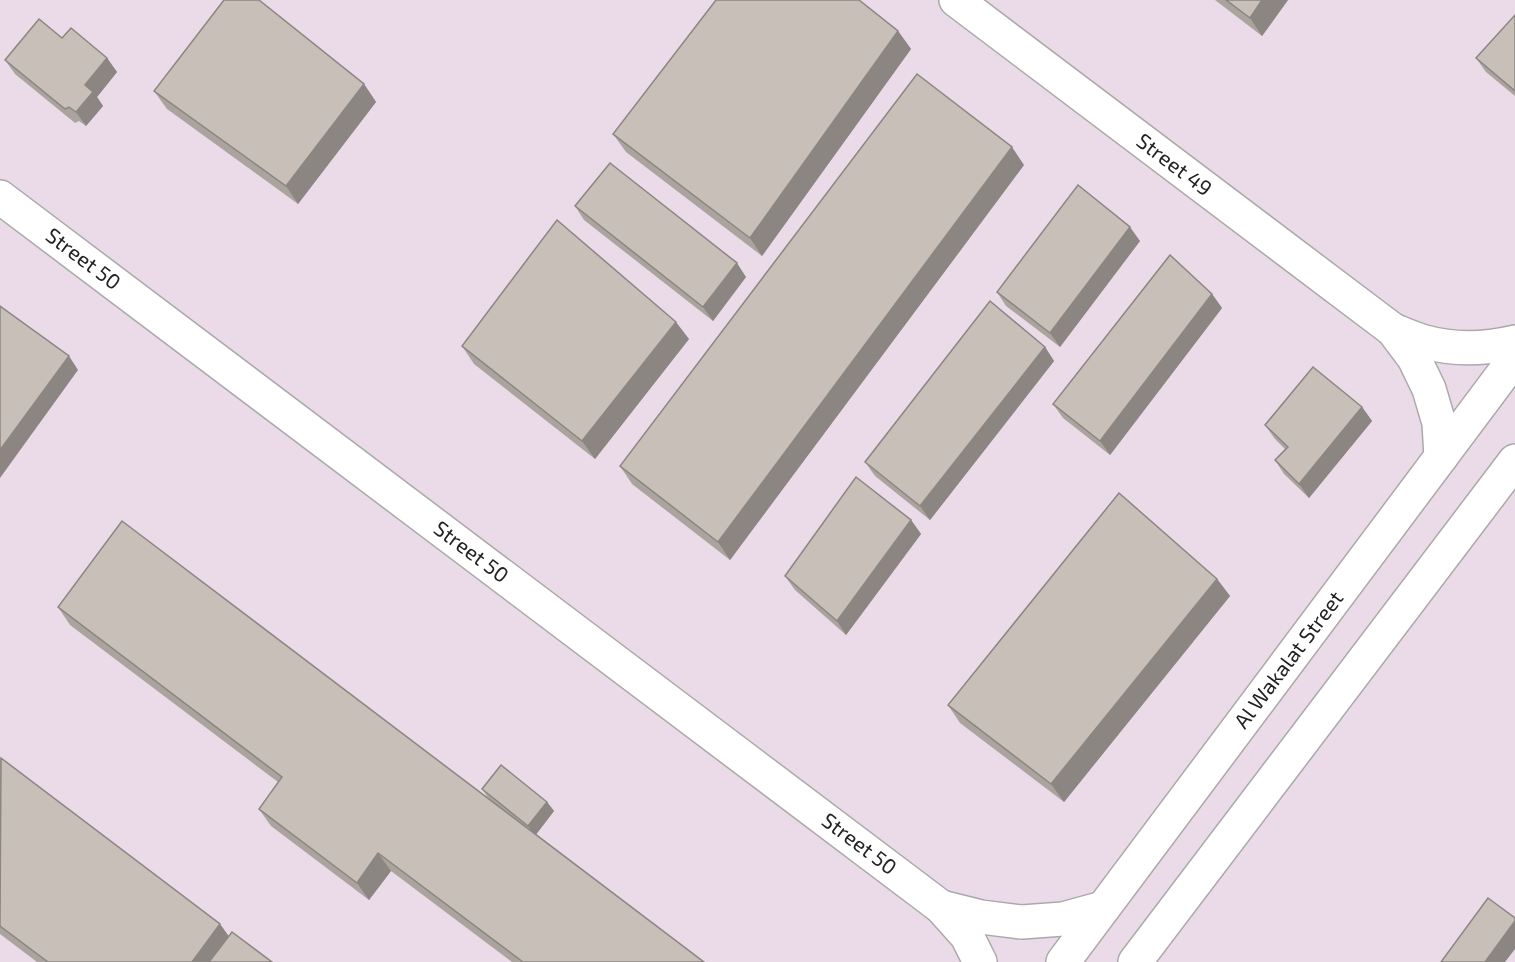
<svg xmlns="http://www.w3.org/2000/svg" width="1515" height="962" font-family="'Exo 2',sans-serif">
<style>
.industrial{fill:#ebdbe8}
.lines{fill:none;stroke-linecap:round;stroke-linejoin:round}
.minor-casing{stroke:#a9a9a9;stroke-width:36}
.minor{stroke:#fff;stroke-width:33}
.wall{fill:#aba49e}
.shaded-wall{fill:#8b8681}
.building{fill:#c7bfb8;stroke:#8b8681;stroke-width:1.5}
.labels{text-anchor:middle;stroke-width:6;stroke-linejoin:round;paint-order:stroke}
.street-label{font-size:21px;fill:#222;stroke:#fff}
</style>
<rect width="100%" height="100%" fill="#f2efe9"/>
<!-- industrial -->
<rect class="industrial" x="0" y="0" width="1515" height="962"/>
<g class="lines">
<!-- minor casing -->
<g class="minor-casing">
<g id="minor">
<path d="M 956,0 L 1393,330 L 1414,358 L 1429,389 L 1439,423 L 1441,457"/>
<path d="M 0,197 L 941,907 L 967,936 L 980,962"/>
<path d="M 1393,330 C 1403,334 1414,339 1425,342 C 1454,350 1485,349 1515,342"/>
<path d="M 941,907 L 981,917 L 1022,922 L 1063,919 L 1103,908"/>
<path d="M 1063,962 L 1515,358"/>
<path d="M 1135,962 L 1515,461"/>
</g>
</g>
<!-- minor -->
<use href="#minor" class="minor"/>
</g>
<!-- wall -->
<g class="wall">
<path d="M 1215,0 L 1288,0 L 1262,36 Z"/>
<path d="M 1515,15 L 1515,96 L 1486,72 L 1476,58 Z"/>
<path d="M 898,31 L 911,49 L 762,256 L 626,152 L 613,134 Z"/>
<path d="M 62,38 L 107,58 L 117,72 L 97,97 L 103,106 L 86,126 L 79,121 L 75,123 L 15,74 L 5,60 Z"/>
<path d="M 364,84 L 376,102 L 298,204 L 167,109 L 154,91 Z"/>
<path d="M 1024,165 L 730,560 L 632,484 L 620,466 Z"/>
<path d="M 575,206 L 746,277 L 713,321 L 584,220 Z"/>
<path d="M 1140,241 L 1060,347 L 1006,306 L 997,292 Z"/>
<path d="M 1212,294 L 1222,308 L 1110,455 L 1063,418 L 1053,404 Z"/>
<path d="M 689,339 L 595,459 L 474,364 L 462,346 Z"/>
<path d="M 1045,347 L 1054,361 L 930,520 L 875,476 L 865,462 Z"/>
<path d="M 1362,407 L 1372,421 L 1309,498 L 1284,474 L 1275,460 L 1285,449 L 1275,439 L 1265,425 Z"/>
<path d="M 911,520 L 921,534 L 846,635 L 795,590 L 785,576 Z"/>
<path d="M 1217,579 L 1230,596 L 1064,802 L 960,723 L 948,705 Z"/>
<path d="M 58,607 L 489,799 L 482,789 L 547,802 L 554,811 L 536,834 L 704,962 L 512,962 L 391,871 L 369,900 L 271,826 L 259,809 L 278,782 L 70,625 Z"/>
<path d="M 0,759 L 220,924 L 228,936 L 272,962 L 37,962 L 0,934 Z"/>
</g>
<!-- shaded-wall -->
<g class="shaded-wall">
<path d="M 1262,0 L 1288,0 L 1262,36 L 1250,18 Z"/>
<path d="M 898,31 L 911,49 L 762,256 L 750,238 Z"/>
<path d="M 107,58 L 117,72 L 97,97 L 103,106 L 86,126 L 76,112 L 85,85 Z"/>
<path d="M 364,84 L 376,102 L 298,204 L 286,186 Z"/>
<path d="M 1012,147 L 1024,165 L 730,560 L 718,542 Z"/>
<path d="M 1130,227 L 1140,241 L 1060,347 L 1050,333 Z"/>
<path d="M 737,263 L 746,277 L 713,321 L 703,307 Z"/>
<path d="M 1212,294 L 1222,308 L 1110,455 L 1100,441 Z"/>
<path d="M 676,322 L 689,339 L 595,459 L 582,441 Z"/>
<path d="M 1045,347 L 1054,361 L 930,520 L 920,506 Z"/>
<path d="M 69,356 L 78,370 L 0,478 L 0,450 Z"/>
<path d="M 1362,407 L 1372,421 L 1309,498 L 1299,484 Z"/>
<path d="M 911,520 L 921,534 L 846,635 L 837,621 Z"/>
<path d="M 1217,579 L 1230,596 L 1064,802 L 1051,784 Z"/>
<path d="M 547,802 L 554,811 L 535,836 L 528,826 Z"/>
<path d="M 378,853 L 391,871 L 369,900 L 357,883 Z"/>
<path d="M 1515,921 L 1515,949 L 1505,962 L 1485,962 Z"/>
<path d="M 220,924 L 233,942 L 218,962 L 192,962 Z"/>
</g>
<!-- building -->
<g class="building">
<path d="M 224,0 L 259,0 L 364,84 L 286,186 L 154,91 Z"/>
<path d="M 716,0 L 859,0 L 898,31 L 750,238 L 613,134 Z"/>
<path d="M 1226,0 L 1262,0 L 1250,18 Z"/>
<path d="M 1515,15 L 1515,91 L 1476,58 Z"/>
<path d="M 39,19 L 62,38 L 71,28 L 107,58 L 85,85 L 93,92 L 76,112 L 69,107 L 65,109 L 5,60 Z"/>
<path d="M 917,74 L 1012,147 L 718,542 L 620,466 Z"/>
<path d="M 610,163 L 737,263 L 703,307 L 575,206 Z"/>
<path d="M 1078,185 L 1130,227 L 1050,333 L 997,292 Z"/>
<path d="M 557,220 L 676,322 L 582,441 L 462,346 Z"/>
<path d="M 1170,255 L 1212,294 L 1100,441 L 1053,404 Z"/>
<path d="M 990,301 L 1045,347 L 920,506 L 865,462 Z"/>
<path d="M 0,306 L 69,356 L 0,450 Z"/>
<path d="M 1313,367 L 1362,407 L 1299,484 L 1275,460 L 1288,447 L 1265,425 Z"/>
<path d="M 856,477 L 911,520 L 837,621 L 785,576 Z"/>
<path d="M 1119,493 L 1217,579 L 1051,784 L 948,705 Z"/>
<path d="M 122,521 L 704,962 L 523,962 L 378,853 L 357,883 L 259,809 L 282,777 L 58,607 Z"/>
<path d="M 1,758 L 220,924 L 192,962 L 48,962 L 0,926 Z"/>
<path d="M 501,765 L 547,802 L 528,826 L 482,789 Z"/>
<path d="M 1488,898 L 1515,918 L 1515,921 L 1485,962 L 1441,962 Z"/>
<path d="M 232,932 L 272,962 L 209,962 Z"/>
</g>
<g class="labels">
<!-- street labels -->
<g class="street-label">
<text transform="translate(1174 165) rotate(37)" y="7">Street 49</text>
<text transform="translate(83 259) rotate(37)" y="7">Street 50</text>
<text transform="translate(471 552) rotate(37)" y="7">Street 50</text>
<text transform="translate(1289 660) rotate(-53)" y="7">Al Wakalat Street</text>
<text transform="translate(859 844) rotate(37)" y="7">Street 50</text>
</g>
</g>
</svg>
